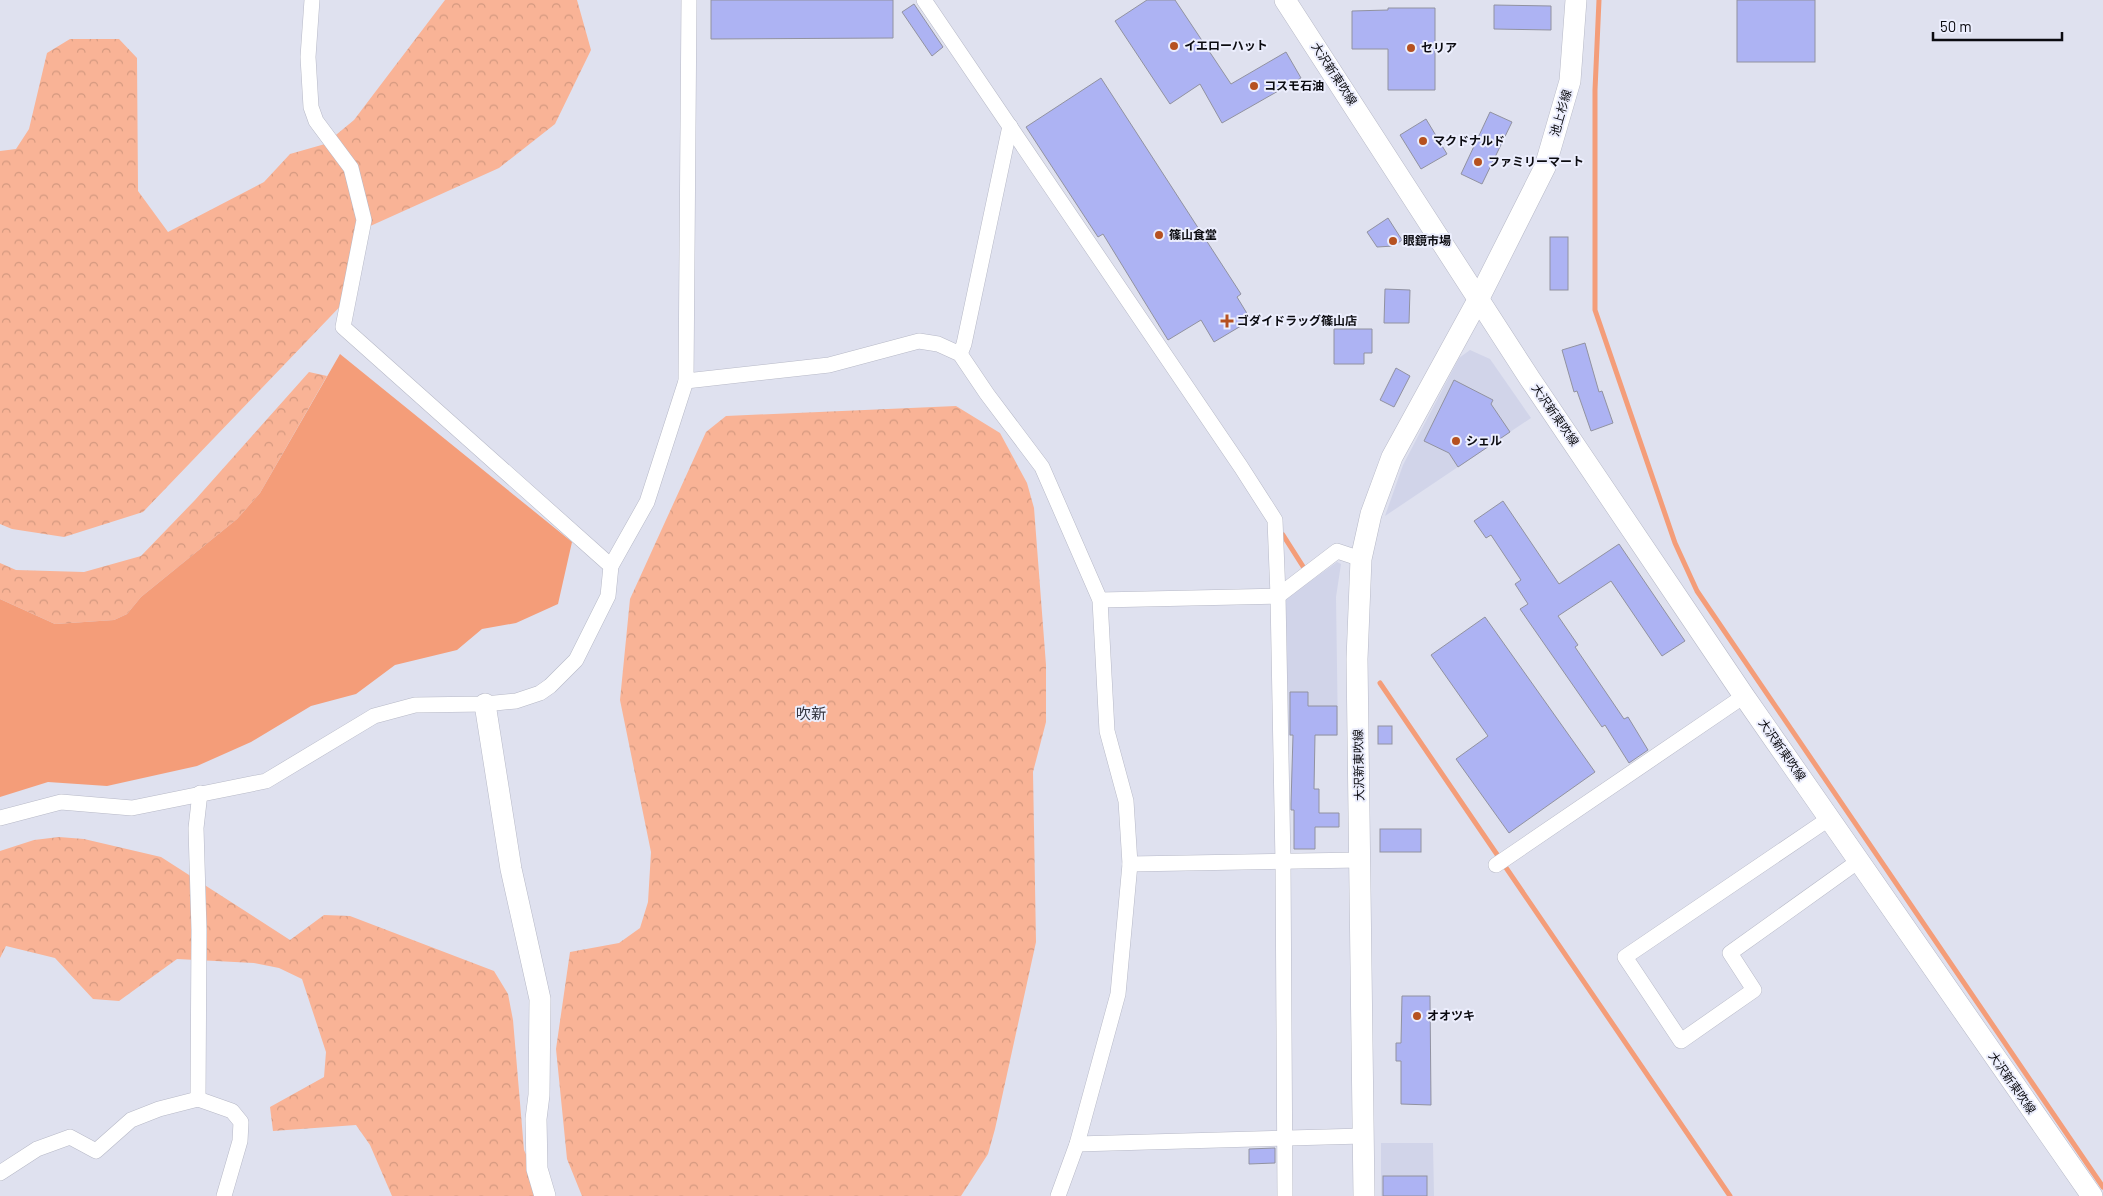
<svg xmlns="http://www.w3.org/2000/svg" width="2103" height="1196" font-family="Barlow,'Noto Sans JP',sans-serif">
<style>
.built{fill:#d1d4e9}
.forest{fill:url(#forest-crowns)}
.water{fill:#f49d79}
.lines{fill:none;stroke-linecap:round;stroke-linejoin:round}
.stream{stroke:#f49d79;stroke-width:5}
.building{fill:#adb3f3;stroke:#9192a0}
.street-casing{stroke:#b7b9c7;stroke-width:16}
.secondary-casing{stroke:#b7b9c7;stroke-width:22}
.street{stroke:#fff;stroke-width:15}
.secondary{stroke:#fff;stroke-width:21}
.poi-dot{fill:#b65120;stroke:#eceefd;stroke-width:2}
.labels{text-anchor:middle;stroke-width:4;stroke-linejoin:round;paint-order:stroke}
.poi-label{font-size:12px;font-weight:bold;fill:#0b0b10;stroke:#eceefd;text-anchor:start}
.street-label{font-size:12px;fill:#0b0b10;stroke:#eceefd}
.quarter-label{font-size:15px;fill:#353742;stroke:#eceefd}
</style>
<defs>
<pattern id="forest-crowns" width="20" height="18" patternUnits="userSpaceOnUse" patternTransform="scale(1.25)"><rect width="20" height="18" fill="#f9b396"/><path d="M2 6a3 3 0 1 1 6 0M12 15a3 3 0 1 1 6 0" fill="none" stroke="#d49980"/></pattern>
</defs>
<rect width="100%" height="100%" fill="#dfe1ef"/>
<!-- built -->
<g class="built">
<path d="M 1470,350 L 1490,359 L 1531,418 L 1385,516 L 1403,465 L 1459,358 Z"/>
<path d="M 1337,562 L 1341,564 L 1336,597 L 1338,736 L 1287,736 L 1286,599 Z"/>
<path d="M 1381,1143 L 1433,1143 L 1434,1196 L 1381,1196 Z"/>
</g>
<!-- forest -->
<g class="forest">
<path d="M 445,0 L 577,0 L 591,50 L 555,124 L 499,168 L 357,232 L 352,294 L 143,512 L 64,537 L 12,529 L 0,524 L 0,151 L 16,149 L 29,129 L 47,53 L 70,39 L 119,39 L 137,58 L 138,191 L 168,232 L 264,182 L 290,154 L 325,144 L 354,120 Z"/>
<path d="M 309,372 L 327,376 L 260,493 L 237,519 L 141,597 L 127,614 L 114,620 L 55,624 L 0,599 L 0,563 L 16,570 L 84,572 L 141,556 L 195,500 Z"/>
<path d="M 956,406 L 1000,433 L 1027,483 L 1034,508 L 1046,665 L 1046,722 L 1033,772 L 1036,942 L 995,1129 L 988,1154 L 961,1196 L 582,1196 L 567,1159 L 556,1049 L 570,952 L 619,943 L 640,928 L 648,902 L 651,852 L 620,700 L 630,599 L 706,432 L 726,416 Z"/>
<path d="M 59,837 L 84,839 L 161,857 L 290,940 L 324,915 L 350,916 L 494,971 L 508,994 L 513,1020 L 524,1150 L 545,1196 L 392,1196 L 370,1145 L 356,1125 L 273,1131 L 270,1107 L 324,1077 L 326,1052 L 302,979 L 279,968 L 254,963 L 177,959 L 119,1001 L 93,999 L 55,958 L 6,946 L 0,958 L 0,851 L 34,840 Z"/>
</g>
<!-- water -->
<path class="water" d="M 340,354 L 572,542 L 558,604 L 516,623 L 482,629 L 457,650 L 395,665 L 356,694 L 311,706 L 251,742 L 197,766 L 107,786 L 48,782 L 0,797 L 0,599 L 55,624 L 114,620 L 127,614 L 141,597 L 237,519 L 260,493 Z"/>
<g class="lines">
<!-- stream -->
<g class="stream">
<path d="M 1599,0 L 1595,90 L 1595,310 L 1675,543 L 1697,591 L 2103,1187"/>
<path d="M 1283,535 L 1304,568"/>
<path d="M 1380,683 L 1730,1196"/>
</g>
</g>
<!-- building -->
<g class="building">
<path d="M 711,0 L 893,0 L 893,38 L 711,39 Z"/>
<path d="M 1147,0 L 1175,0 L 1231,84 L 1286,52 L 1301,78 L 1222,123 L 1200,84 L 1170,104 L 1115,21 Z"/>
<rect x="1737" y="0" width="78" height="62"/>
<path d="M 914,4 L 943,47 L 932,56 L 902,12 Z"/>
<path d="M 1494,5 L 1551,6 L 1551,30 L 1494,29 Z"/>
<path d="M 1388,8 L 1435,8 L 1435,90 L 1388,90 L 1388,49 L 1352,49 L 1352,11 L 1388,10 Z"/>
<path d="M 1101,78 L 1241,294 L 1237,297 L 1251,320 L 1214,342 L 1201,320 L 1168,340 L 1103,234 L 1098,237 L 1026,127 Z"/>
<path d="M 1490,112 L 1512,122 L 1482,184 L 1461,174 Z"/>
<path d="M 1426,119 L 1447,154 L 1421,169 L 1400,135 Z"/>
<path d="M 1388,218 L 1402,240 L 1394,246 L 1377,247 L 1367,232 Z"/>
<rect x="1550" y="237" width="18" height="53"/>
<path d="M 1385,289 L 1410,290 L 1409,323 L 1384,323 Z"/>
<path d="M 1334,329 L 1372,329 L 1372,353 L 1364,353 L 1364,364 L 1334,364 Z"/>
<path d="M 1585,343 L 1599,392 L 1602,391 L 1613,423 L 1591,431 L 1577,391 L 1574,392 L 1562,350 Z"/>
<path d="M 1396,368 L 1410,376 L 1394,407 L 1380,400 Z"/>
<path d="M 1454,380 L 1493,400 L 1491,404 L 1510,432 L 1458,467 L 1449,453 L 1424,441 Z"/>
<path d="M 1503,501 L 1559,584 L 1619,544 L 1685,641 L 1662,656 L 1611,581 L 1558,616 L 1578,645 L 1575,647 L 1624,719 L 1628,717 L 1648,750 L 1629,763 L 1605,725 L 1602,727 L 1520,609 L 1528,604 L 1515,584 L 1521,580 L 1491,535 L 1486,538 L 1474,521 Z"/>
<path d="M 1485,617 L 1595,772 L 1509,833 L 1456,759 L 1488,736 L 1431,655 Z"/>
<path d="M 1290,692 L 1308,692 L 1308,706 L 1337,706 L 1337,735 L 1315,735 L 1314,789 L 1319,789 L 1319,813 L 1339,813 L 1339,827 L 1315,827 L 1315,849 L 1294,849 L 1294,810 L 1291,810 L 1291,804 L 1293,735 L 1290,735 Z"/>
<rect x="1378" y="726" width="14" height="18"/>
<rect x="1380" y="829" width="41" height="23"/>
<path d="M 1402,996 L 1430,996 L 1431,1105 L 1401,1104 L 1401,1061 L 1396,1061 L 1396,1043 L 1401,1043 Z"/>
<path d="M 1275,1148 L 1275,1163 L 1249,1164 L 1249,1149 Z"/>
<rect x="1383" y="1176" width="44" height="20"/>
</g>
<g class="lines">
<!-- street casing -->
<g class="street-casing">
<g id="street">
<path d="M 312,0 L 308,57 L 311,107 L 316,121 L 351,168 L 364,220 L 343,327 L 611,566"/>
<path d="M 924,0 L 1241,467 L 1275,520 L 1278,596 L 1283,863 L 1285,1196"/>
<path d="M 960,354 L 964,344 L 1010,126"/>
<path d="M 686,381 L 829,365 L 919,341 L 938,344 L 960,354 L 987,394 L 1042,467 L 1100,600 L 1107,731 L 1126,801 L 1130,864 L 1118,994 L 1077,1144 L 1058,1196"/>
<path d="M 1100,600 L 1278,596 L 1337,551 L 1361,559"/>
<path d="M 0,818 L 61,802 L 132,808 L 266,781 L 374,716 L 415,705 L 485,704 L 516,701 L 540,693 L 550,686 L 576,660 L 608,596 L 611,566 L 647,502 L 686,381 L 689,0"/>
<path d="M 1830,818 L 1625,957 L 1681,1041 L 1754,990 L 1730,953 L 1860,860"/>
<path d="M 1130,864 L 1360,860"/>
<path d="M 1496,865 L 1744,696"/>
<path d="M 198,1099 L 199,930 L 196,828 L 200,793"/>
<path d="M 1077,1144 L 1363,1136"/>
<path d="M 0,1173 L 37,1149 L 70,1137 L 96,1151 L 131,1120 L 159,1109 L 198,1099 L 232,1111 L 241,1122 L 240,1141 L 224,1196"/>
</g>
</g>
<!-- secondary casing -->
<g class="secondary-casing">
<g id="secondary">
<path d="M 1285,0 L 1530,379 L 1744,696 L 2092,1196"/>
<path d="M 485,704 L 511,869 L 540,999 L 539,1095 L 536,1119 L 537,1169 L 545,1196"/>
<path d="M 1364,1196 L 1357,659 L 1361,559 L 1371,514 L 1392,457 L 1478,300 L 1545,167 L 1570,81 L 1576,0"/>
</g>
</g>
<!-- street -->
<use href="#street" class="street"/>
<!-- secondary -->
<use href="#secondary" class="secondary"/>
</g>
<!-- markers -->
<g class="poi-dot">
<circle cx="1174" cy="46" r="5"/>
<circle cx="1411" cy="48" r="5"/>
<circle cx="1254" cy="86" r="5"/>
<circle cx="1423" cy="141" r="5"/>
<circle cx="1478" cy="162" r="5"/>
<circle cx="1159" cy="235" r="5"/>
<circle cx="1393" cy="241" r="5"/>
<path d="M1224.5 313.5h5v5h5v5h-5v5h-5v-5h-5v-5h5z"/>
<circle cx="1456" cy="441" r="5"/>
<circle cx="1417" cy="1016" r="5"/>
</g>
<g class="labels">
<!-- poi labels -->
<g class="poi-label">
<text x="1184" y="50">イエローハット</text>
<text x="1421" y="52">セリア</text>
<text x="1264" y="90">コスモ石油</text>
<text x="1433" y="145">マクドナルド</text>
<text x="1488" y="166">ファミリーマート</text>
<text x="1169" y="239">篠山食堂</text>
<text x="1403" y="245">眼鏡市場</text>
<text x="1237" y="325">ゴダイドラッグ篠山店</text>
<text x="1466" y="445">シェル</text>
<text x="1427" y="1020">オオツキ</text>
</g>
<!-- street labels -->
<g class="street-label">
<text transform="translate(1334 74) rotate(57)" y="4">大沢新東吹線</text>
<text transform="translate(1561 113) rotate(-74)" y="4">池上杉線</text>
<text transform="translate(1555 415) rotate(55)" y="4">大沢新東吹線</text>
<text transform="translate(1782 750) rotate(55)" y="4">大沢新東吹線</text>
<text transform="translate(1359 765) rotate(-91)" y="4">大沢新東吹線</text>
<text transform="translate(2012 1083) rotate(55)" y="4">大沢新東吹線</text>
</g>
<!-- quarter labels -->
<g class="quarter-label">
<text x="811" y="719">吹新</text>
</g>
</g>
<!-- scale -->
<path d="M1933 32v8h129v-8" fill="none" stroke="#0b0b10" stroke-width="2.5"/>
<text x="1940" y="32" font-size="15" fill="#0b0b10" stroke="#eceefd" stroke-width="4" paint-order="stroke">50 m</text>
</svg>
